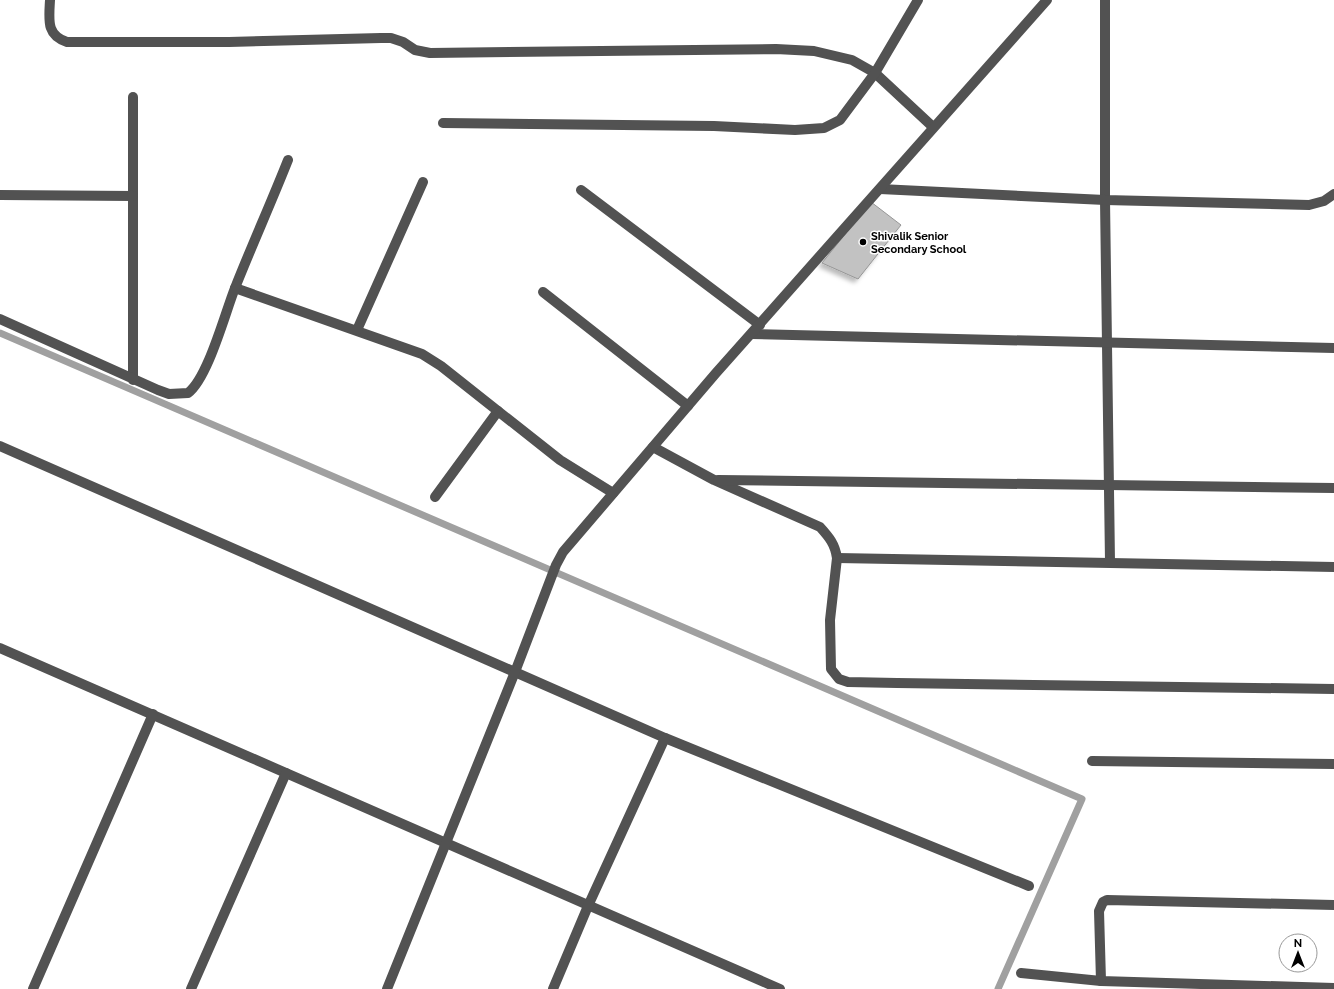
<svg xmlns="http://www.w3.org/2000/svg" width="1334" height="989" font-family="Raleway,sans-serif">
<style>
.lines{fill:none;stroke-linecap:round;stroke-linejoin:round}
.stream{stroke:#a0a0a0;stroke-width:7}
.building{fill:#c2c2c2;stroke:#969696;filter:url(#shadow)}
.minor{stroke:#525252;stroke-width:10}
.poi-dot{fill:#000;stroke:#fff;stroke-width:1.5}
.labels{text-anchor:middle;stroke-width:3;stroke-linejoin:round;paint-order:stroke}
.poi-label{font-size:11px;font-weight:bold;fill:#000;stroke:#fff;text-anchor:start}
</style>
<defs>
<filter id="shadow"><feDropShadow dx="-3.5" dy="3.5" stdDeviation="2" flood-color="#0004"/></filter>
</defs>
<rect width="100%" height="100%" fill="#fff"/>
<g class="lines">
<!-- stream -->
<path class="stream" d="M 0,333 L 1082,799 L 998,989"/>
</g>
<!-- building -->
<path class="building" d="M 871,202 L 901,225 L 858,279 L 822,263 Z"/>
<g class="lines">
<!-- minor -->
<g class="minor">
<path d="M 50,0 C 49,20 46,35 67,42 L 229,42 L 381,38 L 391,38 L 403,42 L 415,50 L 430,53 L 776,49 L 814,51 L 852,60 L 875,73 L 933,127"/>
<path d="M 1105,0 L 1105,200 L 1110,562"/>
<path d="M 133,97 L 133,380"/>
<path d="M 443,123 L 714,126 L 795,130 L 824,128 L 840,120 L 875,73 L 918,0"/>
<path d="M 880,189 L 1105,200 L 1309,205 L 1324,201 L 1334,194"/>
<path d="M 581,190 L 760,325"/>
<path d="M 0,195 L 133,196"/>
<path d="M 235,288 L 422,354 L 441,366 L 560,460 L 613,493"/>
<path d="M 543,292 L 688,406"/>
<path d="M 0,319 L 158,390 L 169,394 L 188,393 C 208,378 225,313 235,288 C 252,245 271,203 288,160"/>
<path d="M 357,330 L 423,182"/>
<path d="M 752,334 L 1334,348"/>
<path d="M 0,446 L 665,738 L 1029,886"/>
<path d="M 653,447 L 714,480 L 820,527 C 829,537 835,544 837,558 L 830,620 L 831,669 L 839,679 L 848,682 L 897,683 L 1334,689"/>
<path d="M 718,480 L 1334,488"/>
<path d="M 435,497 L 498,411"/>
<path d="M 837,558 L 1334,567"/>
<path d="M 0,648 L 780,989"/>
<path d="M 1092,761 L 1334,764"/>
<path d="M 1021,973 L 1101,981 L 1334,988"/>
<path d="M 1101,981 L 1099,911 L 1103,902 L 1107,900 L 1334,905"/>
<path d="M 33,989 L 153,714"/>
<path d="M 191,989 L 286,773"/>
<path d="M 387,989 L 515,672 L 556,565 L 563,552 L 716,373 L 1047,0"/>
<path d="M 553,989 L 588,906 L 665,738"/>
</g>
</g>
<!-- markers -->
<circle class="poi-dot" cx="863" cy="242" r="4"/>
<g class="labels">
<!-- poi labels -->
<g class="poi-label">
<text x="871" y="240">Shivalik Senior<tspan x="871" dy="13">Secondary School</tspan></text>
</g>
</g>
<!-- north arrow -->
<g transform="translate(1298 953)"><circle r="19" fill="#ffffff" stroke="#999999"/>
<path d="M0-3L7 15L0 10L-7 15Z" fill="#000000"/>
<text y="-6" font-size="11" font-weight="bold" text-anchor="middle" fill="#000000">N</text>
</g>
</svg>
